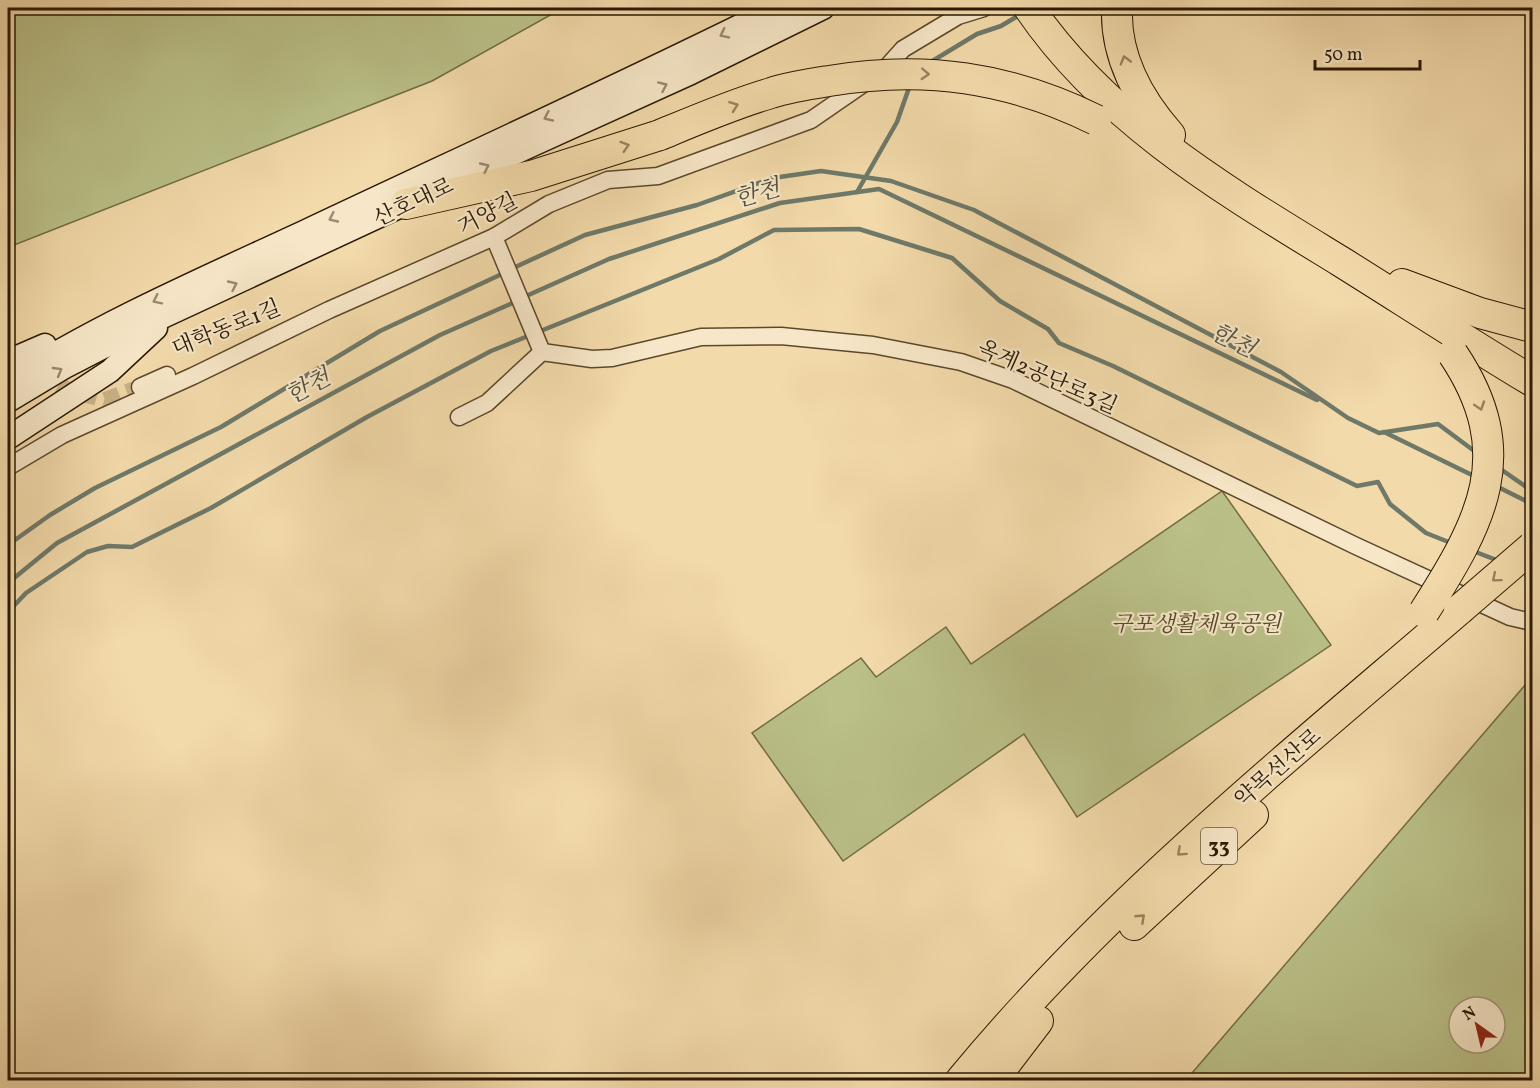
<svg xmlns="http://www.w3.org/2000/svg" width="1540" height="1088" font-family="Vollkorn,'Noto Serif KR',serif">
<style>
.green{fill:#bac088;stroke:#726c45;stroke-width:1.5;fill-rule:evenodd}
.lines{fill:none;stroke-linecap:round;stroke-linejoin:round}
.stream{stroke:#6e796a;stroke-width:4.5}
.street-tunnel{stroke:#cbb388;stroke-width:16;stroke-dasharray:16 8;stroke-linecap:butt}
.street-casing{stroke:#5c482c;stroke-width:19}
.secondary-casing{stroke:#291802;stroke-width:25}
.highway-casing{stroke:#291802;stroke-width:32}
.street{stroke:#f7e7c8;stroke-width:16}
.secondary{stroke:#f7e7c8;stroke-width:22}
.highway{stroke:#f3daaa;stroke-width:30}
.highway-bridge-casing{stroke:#291802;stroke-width:32;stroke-linecap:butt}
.highway-bridge{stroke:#f3daaa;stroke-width:30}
.oneway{stroke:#9a8a6f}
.oneway2{stroke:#98835e}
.labels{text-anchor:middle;stroke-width:4.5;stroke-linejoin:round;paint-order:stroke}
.shield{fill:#f7e7c8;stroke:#67563d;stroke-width:1.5}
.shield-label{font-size:21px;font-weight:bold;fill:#291802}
.street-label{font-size:22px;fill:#291802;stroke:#f7e7c8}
.park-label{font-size:22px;font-style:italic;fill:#544a2a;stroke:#f7e7c8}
.water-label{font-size:24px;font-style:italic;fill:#51513f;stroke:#f7e7c8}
</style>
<rect width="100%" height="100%" fill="#f3daaa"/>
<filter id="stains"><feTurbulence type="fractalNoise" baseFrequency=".00333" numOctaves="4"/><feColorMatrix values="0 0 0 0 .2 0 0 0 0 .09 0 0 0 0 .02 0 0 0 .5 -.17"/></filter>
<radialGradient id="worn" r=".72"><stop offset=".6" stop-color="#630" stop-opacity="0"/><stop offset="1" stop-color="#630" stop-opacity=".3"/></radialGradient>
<!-- green -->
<g class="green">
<path d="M 8,8 L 563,8 L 432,81 L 9,247 L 8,247 Z"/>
<path d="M 1222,491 L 1331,645 L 1077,817 L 1024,734 L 843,861 L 752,733 L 861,658 L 876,677 L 946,627 L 971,664 Z"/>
<path d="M 1532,677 L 1532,1080 L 1186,1080 ZM 1459,1007 L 1495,1007 L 1495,1043 L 1459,1043 Z"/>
</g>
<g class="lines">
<!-- stream -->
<g class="stream">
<path d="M 929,63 L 977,34 L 1001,26 L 1021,14"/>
<path d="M 857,192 L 897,122 L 910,85"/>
<path d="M 511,269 L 585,235 L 697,205 L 773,178 L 821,171 L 891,181 L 974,210 L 1281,372 L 1348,418 L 1379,433 L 1438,424 L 1477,453"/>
<path d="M 524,297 L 609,259 L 780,203 L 879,189 L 1317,400"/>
<path d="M 1384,432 L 1476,477"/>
<path d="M 1499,468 L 1532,491"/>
<path d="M 1494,485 L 1532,504"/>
<path d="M 8,545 L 50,515 L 95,488 L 221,427 L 380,331 L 504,273"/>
<path d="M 1473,551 L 1499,561"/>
<path d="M 1521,569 L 1532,573"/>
<path d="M 8,583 L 57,543 L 440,335 L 517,301"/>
<path d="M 8,612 L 26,593 L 87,552 L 108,546 L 132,547 L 211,508 L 367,417 L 491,351 L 719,259 L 774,230 L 859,229 L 952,258 L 1000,301 L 1048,329 L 1059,343 L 1113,366 L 1357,486 L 1378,482 L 1390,504 L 1426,533 L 1451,543"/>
</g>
<!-- street-tunnel -->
<path class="street-tunnel" d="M 38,373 L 66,389 L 105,400 L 140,387"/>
<!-- street casing -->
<g class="street-casing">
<g id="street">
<path d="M 494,237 L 542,352"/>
<path d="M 140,387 L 167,375"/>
<path d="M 459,417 L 487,403 L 542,352 L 592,359 L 612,358 L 701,337 L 781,336 L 873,345 L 961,362 L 1013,380 L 1356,546 L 1510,617 L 1532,622"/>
<path d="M 8,467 L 62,435 L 193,376 L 329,310 L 494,237 L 549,204 L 608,180 L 658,176 L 811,120 L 885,69 L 903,49 L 958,16 L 984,8"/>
</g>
</g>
<!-- secondary casing -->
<g class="secondary-casing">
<g id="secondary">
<path d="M 8,361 L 45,345"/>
<path d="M 8,382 C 102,322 205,278 306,231 C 463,157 621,85 776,8"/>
<path d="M 8,401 L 63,368 L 156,320 L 528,147 L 691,73 L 823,8"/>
<path d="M 8,438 L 110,371 L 156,328"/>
</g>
</g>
<!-- highway casing -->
<g class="highway-casing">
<g id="highway">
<path d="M 1029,8 C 1106,121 1226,191 1340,261 C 1404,301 1467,342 1532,381"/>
<path d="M 1117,8 C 1115,56 1139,100 1170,135"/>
<path d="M 406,204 L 531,176 L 660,135"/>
<path d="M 1402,284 L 1480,313 L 1532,327"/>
<path d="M 1134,925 L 1253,815"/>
<path d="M 961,1080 C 1106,904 1286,759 1459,610"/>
<path d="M 993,1080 L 1038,1021"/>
</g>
</g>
<!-- street -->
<use href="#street" class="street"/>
<!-- secondary -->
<use href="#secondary" class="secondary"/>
<!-- highway -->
<use href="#highway" class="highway"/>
<!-- highway-bridge casing -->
<g class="highway-bridge-casing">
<g id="highway-bridge">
<path d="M 660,135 C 696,120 733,104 771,93 C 790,87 810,84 829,81 C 924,65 1009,77 1096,120"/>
<path d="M 1459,610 L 1532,547"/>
<path d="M 1424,612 C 1481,522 1520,454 1453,354"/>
</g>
</g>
<!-- highway-bridge -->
<use href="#highway-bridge" class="highway-bridge"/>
</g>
<!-- one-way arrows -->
<defs><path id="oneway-chevron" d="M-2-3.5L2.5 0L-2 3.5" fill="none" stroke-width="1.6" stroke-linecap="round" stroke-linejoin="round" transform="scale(1.5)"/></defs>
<g class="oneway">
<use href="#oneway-chevron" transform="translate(724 34) rotate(154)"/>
<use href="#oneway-chevron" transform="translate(663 86) rotate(-24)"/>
<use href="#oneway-chevron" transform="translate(548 117) rotate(155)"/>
<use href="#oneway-chevron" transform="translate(485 167) rotate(-25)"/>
<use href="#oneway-chevron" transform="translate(333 218) rotate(155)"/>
<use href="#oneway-chevron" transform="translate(233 285) rotate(-25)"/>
<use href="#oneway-chevron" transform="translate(157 300) rotate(154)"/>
<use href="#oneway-chevron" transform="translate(58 371) rotate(-30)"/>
</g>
<g class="oneway2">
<use href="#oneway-chevron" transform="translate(1125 60) rotate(-106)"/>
<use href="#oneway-chevron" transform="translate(925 74) rotate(3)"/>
<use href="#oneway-chevron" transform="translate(734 106) rotate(-20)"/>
<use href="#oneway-chevron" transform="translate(625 146) rotate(-18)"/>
<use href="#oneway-chevron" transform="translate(1480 406) rotate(72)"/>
<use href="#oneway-chevron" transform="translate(1496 578) rotate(140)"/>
<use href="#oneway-chevron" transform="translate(1181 852) rotate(138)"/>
<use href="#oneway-chevron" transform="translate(1141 918) rotate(-43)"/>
</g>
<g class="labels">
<!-- shield labels -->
<rect class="shield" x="1201" y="828" width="36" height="36" rx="4.5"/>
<g class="shield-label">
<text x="1219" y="853">33</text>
</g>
<!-- street labels -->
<g class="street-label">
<text transform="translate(413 201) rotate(-25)" y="8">산호대로</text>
<text transform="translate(487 213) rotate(-28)" y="8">거양길</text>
<text transform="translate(226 327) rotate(-22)" y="8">대학동로1길</text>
<text transform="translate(1048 376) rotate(24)" y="8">옥계2공단로3길</text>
<text transform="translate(1277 767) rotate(-41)" y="8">약목선산로</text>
</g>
<!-- park labels -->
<g class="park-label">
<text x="1196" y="631">구포생활체육공원</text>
</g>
<!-- water labels -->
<g class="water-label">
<text transform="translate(757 193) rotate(-16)" y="8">한천</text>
<text transform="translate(1233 340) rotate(26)" y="8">한천</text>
<text transform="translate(308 386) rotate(-28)" y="8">한천</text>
</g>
</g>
<!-- margin -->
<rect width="1540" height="1088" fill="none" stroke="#f3daaa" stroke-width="30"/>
<rect x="9" y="9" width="1522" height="1070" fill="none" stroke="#291802" stroke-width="3"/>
<rect x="15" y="15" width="1510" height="1058" fill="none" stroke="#291802" stroke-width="1.5"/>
<!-- north arrow -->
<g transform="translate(1477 1025) rotate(326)"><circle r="28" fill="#f7e7c8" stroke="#a59479" stroke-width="1.5"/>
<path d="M0-4.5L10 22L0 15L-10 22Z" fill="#8f2418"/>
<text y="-9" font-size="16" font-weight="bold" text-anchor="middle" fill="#291802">N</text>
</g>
<!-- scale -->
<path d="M1315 60v9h105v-9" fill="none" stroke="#291802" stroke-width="3"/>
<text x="1324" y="60" font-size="18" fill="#291802" stroke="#f7e7c8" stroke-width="4.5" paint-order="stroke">50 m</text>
<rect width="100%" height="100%" filter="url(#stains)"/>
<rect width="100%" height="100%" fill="url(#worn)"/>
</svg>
